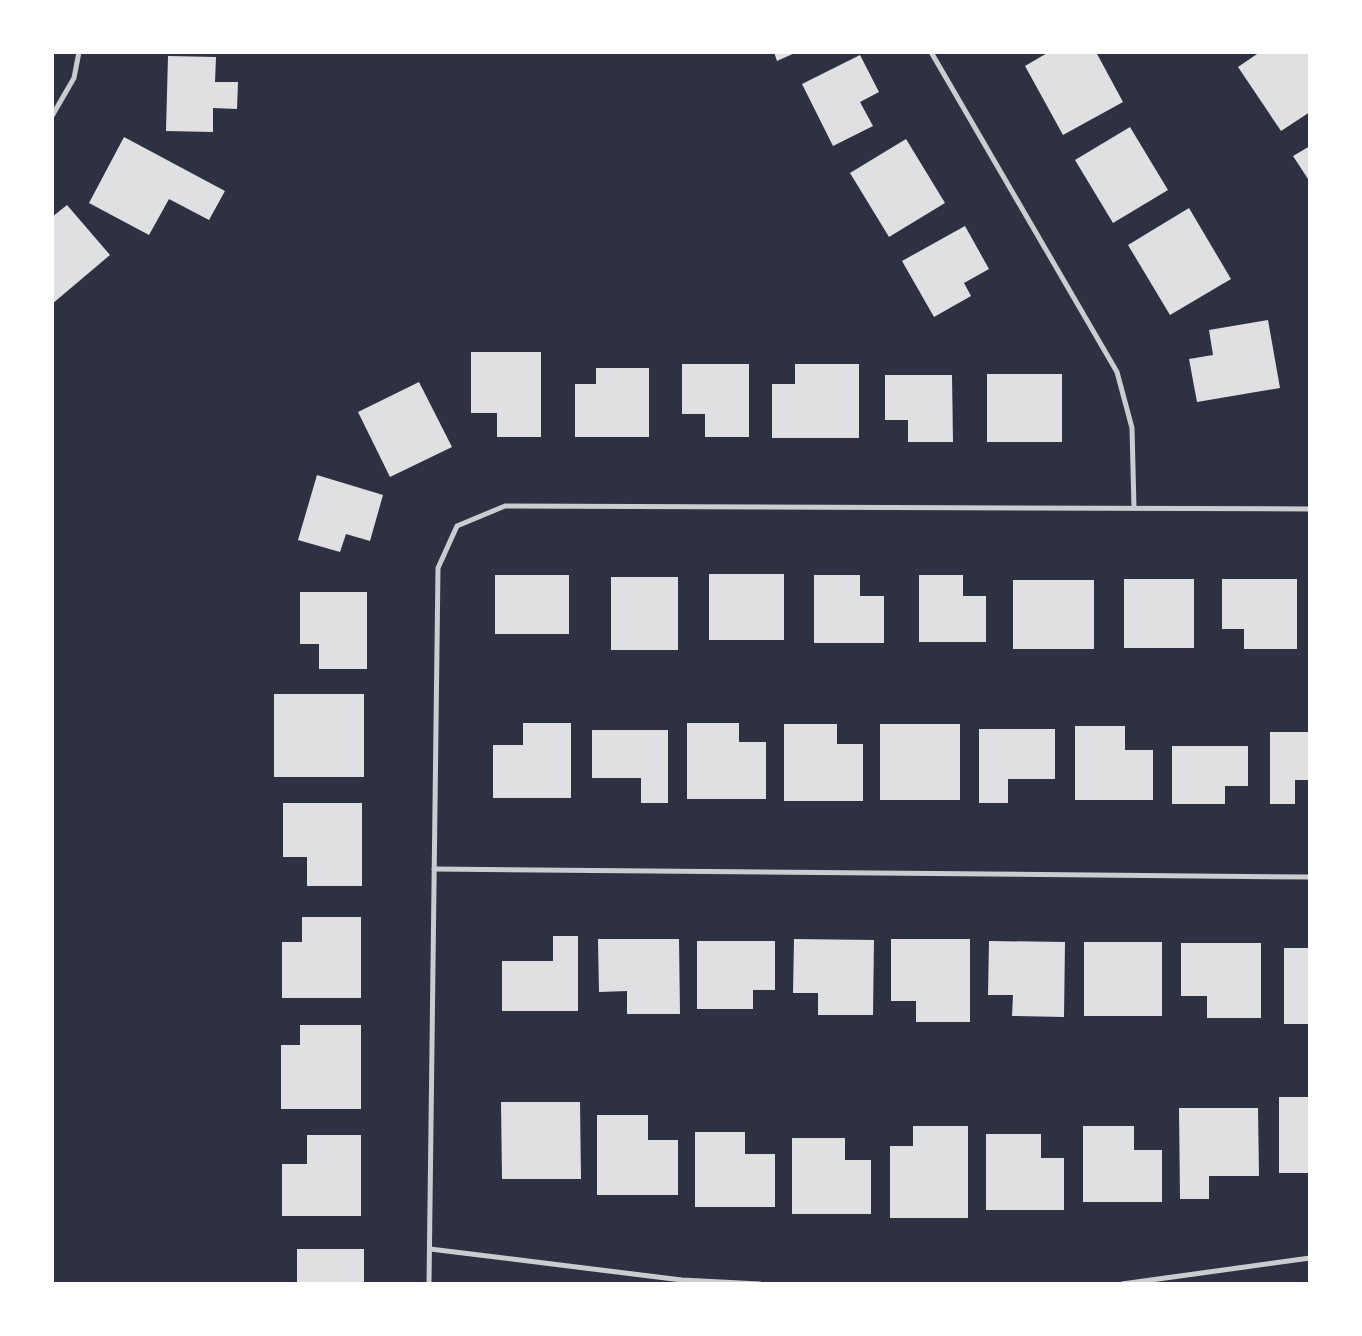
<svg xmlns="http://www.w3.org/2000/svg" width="1362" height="1336" font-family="'Fira Sans',sans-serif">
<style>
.building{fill:#e0e0e3}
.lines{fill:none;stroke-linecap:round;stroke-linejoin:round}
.minor{stroke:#caccd0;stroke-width:5}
</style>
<rect width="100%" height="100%" fill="#2d3142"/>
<!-- building -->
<g class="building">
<path d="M 774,52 L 797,52 L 777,61 Z"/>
<path d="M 1049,52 L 1096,52 L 1123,102 L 1063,135 L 1025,66 Z"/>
<path d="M 1260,52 L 1310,52 L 1310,112 L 1281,131 L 1238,67 Z"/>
<path d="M 860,55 L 879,92 L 860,102 L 873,126 L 833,146 L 802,84 Z"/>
<path d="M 168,56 L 216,57 L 215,82 L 238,82 L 237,109 L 213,108 L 213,132 L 166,131 Z"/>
<path d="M 1130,127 L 1168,190 L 1113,223 L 1075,160 Z"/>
<path d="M 124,137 L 225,191 L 209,220 L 169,199 L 149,235 L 89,203 Z"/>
<path d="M 906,139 L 945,203 L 889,237 L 850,173 Z"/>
<path d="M 1310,146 L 1310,182 L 1293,156 Z"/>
<path d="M 67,205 L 110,255 L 52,304 L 52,217 Z"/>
<path d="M 1189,208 L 1231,279 L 1170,315 L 1128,245 Z"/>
<path d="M 965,226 L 989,269 L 964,283 L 971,296 L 934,317 L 902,261 Z"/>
<path d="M 1268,320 L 1280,388 L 1197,402 L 1189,359 L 1213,355 L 1209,330 Z"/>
<path d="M 471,352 L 541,352 L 541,437 L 497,437 L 497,413 L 471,413 Z"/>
<path d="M 682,364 L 749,364 L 749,437 L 705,437 L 705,414 L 682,414 Z"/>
<path d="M 795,364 L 859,364 L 859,438 L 772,438 L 772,384 L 795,384 Z"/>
<path d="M 596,368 L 649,368 L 649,437 L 575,437 L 575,384 L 596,384 Z"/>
<rect x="987" y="374" width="75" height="68"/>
<path d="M 885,375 L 952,375 L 953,442 L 908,442 L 908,420 L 885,420 Z"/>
<path d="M 419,382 L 452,447 L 390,477 L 358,412 Z"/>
<path d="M 317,475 L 383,495 L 370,541 L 346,534 L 340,552 L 298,540 Z"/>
<rect x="709" y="574" width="75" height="66"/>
<rect x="495" y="575" width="74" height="59"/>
<path d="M 814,575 L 860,575 L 860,596 L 884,596 L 884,643 L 814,643 Z"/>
<path d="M 919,575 L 963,575 L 963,596 L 986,596 L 986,642 L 919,642 Z"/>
<rect x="611" y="577" width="67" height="73"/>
<rect x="1124" y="579" width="70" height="69"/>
<path d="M 1222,579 L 1297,579 L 1297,649 L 1244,649 L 1244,629 L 1222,629 Z"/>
<rect x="1013" y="580" width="81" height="69"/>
<path d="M 300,592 L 367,592 L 367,669 L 319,669 L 319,644 L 300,644 Z"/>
<rect x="274" y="694" width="90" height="83"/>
<path d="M 523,723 L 571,723 L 571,798 L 493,798 L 493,745 L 523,745 Z"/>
<path d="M 687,723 L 739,723 L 739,742 L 766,742 L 766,799 L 687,799 Z"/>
<path d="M 784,724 L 837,724 L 837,744 L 863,744 L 863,801 L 784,801 Z"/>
<rect x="880" y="724" width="80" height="76"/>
<path d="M 1075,726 L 1125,726 L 1125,750 L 1153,750 L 1153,800 L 1075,800 Z"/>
<path d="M 979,729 L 1055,729 L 1055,779 L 1008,779 L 1008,803 L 979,803 Z"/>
<path d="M 592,730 L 668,730 L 668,803 L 641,803 L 641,778 L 592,778 Z"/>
<path d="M 1270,732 L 1310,732 L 1310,780 L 1295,780 L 1295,804 L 1270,804 Z"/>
<path d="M 1172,746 L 1248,746 L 1248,786 L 1225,786 L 1225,804 L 1172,804 Z"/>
<path d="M 283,803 L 362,803 L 362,886 L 307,886 L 307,857 L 283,857 Z"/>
<path d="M 302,917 L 361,917 L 361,998 L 282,998 L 282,942 L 302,942 Z"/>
<path d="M 553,936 L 578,936 L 578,1011 L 502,1011 L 502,961 L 553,961 Z"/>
<path d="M 598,939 L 679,939 L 680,1014 L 627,1014 L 627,991 L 599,992 Z"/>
<path d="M 794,939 L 874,940 L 873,1015 L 818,1015 L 818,993 L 793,993 Z"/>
<path d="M 891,939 L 970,939 L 970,1022 L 916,1022 L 916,1001 L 891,1001 Z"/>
<path d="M 697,941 L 775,941 L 775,990 L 753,990 L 753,1009 L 697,1009 Z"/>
<path d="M 989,941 L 1065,942 L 1064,1017 L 1012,1016 L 1013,995 L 988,995 Z"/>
<rect x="1084" y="942" width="78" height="74"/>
<path d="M 1181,943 L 1261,943 L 1261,1018 L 1207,1018 L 1207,996 L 1181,996 Z"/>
<rect x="1284" y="948" width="26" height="76"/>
<path d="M 300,1025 L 361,1025 L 361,1109 L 281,1109 L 281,1045 L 300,1045 Z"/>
<rect x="1279" y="1097" width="31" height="76"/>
<path d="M 501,1102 L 580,1102 L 581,1179 L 502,1179 Z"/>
<path d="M 1179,1108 L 1258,1108 L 1259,1176 L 1209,1176 L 1209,1199 L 1180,1199 Z"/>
<path d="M 597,1115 L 648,1115 L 648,1140 L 678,1140 L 678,1195 L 597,1195 Z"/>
<path d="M 913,1126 L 968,1126 L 968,1218 L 890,1218 L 890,1146 L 913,1146 Z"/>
<path d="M 1083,1126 L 1134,1126 L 1134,1150 L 1162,1150 L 1162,1202 L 1083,1202 Z"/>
<path d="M 695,1132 L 745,1132 L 745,1154 L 775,1154 L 775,1207 L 695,1207 Z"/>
<path d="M 986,1134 L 1041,1134 L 1041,1158 L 1064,1158 L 1064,1210 L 986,1210 Z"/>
<path d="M 307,1135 L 361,1135 L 361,1216 L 282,1216 L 282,1164 L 307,1164 Z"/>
<path d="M 792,1138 L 845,1138 L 845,1160 L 871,1160 L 871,1214 L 792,1214 Z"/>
<rect x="297" y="1249" width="67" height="35"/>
</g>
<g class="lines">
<!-- minor -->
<g class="minor">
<path d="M 931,52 L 1117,372 L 1132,428 L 1134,508"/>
<path d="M 52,116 L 74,78 L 79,52"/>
<path d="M 434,869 L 1310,877"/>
<path d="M 430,1249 L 682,1280 L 760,1284"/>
<path d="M 429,1284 L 438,568 L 457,526 L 505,506 L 1310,509"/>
<path d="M 1122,1284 L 1310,1258"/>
</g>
</g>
<!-- border -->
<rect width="1362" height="1336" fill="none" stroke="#ffffff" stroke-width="108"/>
</svg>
